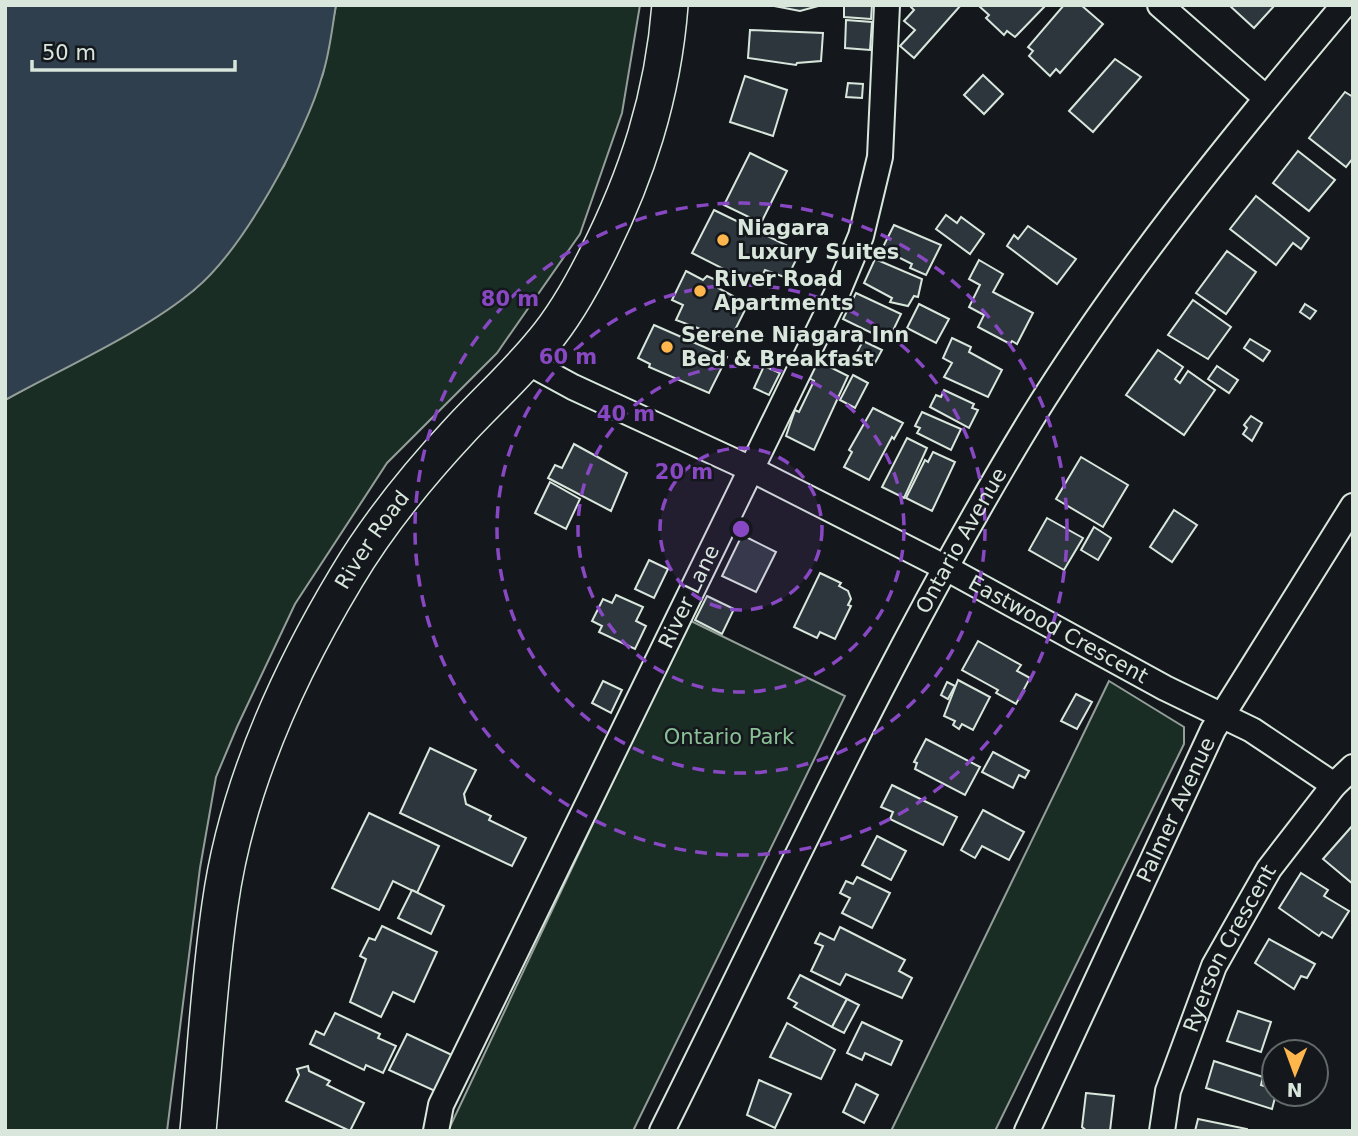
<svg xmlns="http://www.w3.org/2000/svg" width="1358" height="1136" font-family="'DejaVu Sans',sans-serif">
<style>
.green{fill:#1a2d24;stroke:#939e99;stroke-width:2}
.water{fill:#2f3f4d;stroke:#939e99;stroke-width:2}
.building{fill:#2c363c;stroke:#d8e6dc;stroke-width:2}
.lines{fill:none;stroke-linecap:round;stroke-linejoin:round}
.minor-casing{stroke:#d8e6dc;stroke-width:28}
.secondary-casing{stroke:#d8e6dc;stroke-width:38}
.minor{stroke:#14181c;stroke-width:24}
.secondary{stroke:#14181c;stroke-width:35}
.ring{fill:none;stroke:#8948c3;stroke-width:3.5;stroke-dasharray:12 9}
.poi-dot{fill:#ffb74d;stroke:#14181c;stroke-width:2.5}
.labels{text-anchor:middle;stroke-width:5;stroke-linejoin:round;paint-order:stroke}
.poi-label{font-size:21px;font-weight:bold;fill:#d8e6dc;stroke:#14181c;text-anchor:start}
.street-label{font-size:21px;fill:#d8e6dc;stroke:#14181c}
.park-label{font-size:21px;fill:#8ac095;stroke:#14181c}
.centre{fill:#8948c3;stroke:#14181c;stroke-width:3.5}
.ring-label{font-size:21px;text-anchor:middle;font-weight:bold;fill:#8948c3;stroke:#14181c;stroke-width:5;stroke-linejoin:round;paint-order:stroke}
</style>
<rect width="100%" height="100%" fill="#14181c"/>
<!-- green -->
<g class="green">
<path d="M 336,5 L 640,5 L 622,113 L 580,234 L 497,353 L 387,463 L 295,604 L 237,727 L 216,777 L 200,868 L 167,1131 L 5,1131 L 5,400 L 132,330 L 194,290 L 284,166 L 323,74 Z"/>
<path d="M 689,620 L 845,696 L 633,1131 L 448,1131 Z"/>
<path d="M 1109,681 L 1184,727 L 1184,744 L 995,1131 L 891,1131 Z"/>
</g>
<!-- water -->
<path class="water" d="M 5,5 L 336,5 C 332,28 330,51 323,73 C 306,135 243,250 194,290 C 144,332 63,368 5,400 Z"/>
<!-- building -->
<g class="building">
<path d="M 769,5 L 822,5 L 800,11 Z"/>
<path d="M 872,5 L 871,19 L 844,17 L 844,6 Z"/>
<path d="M 909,5 L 961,5 L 914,58 L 900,46 L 915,30 L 904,21 L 914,10 Z"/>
<path d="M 1046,5 L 1015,37 L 1007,31 L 1004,35 L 986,18 L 989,15 L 979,6 Z"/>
<path d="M 1064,5 L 1081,5 L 1103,24 L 1060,73 L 1056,69 L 1050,76 L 1029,56 L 1033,51 L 1028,47 Z"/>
<path d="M 1229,5 L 1275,5 L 1254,28 Z"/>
<path d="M 846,20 L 872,22 L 870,50 L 845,48 Z"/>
<path d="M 750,30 L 823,33 L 821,61 L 797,63 L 796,65 L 748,58 Z"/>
<path d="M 1115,59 L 1141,77 L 1093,132 L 1069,111 Z"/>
<path d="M 983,75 L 1003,94 L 984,114 L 964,95 Z"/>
<path d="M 745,76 L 787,90 L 773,136 L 730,122 Z"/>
<path d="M 848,83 L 863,84 L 862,98 L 846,97 Z"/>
<path d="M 1345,92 L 1353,97 L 1353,158 L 1346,167 L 1309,138 Z"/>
<path d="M 1298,151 L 1335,180 L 1309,211 L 1273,183 Z"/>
<path d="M 750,153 L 787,171 L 761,223 L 724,205 Z"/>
<path d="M 1256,196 L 1309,238 L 1301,249 L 1293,243 L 1276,265 L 1230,229 Z"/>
<path d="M 714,210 L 800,252 L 787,278 L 765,270 L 757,286 L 692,253 Z"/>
<path d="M 946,215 L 957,223 L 961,217 L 984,234 L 970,254 L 936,229 Z"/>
<path d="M 894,225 L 941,245 L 926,275 L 910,268 L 912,264 L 882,249 Z"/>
<path d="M 1028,226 L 1076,259 L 1057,284 L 1007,246 L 1014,235 L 1018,239 Z"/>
<path d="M 1227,251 L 1256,272 L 1226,314 L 1196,293 Z"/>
<path d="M 875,259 L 922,279 L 918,297 L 914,296 L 908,306 L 890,302 L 892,298 L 864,283 Z"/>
<path d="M 979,260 L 1003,274 L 993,292 L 1033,313 L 1017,344 L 1012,341 L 1010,344 L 978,327 L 984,315 L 969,307 L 980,285 L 969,279 Z"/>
<path d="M 686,271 L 703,280 L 707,276 L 718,281 L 718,288 L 733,296 L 731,300 L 746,308 L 730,340 L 676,320 L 683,305 L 672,300 Z"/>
<path d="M 856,293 L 901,314 L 888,341 L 843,319 Z"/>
<path d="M 1193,300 L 1231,327 L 1208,359 L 1168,335 Z"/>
<path d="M 919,304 L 949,319 L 936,343 L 907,328 Z"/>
<path d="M 1305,304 L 1316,311 L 1310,319 L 1300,312 Z"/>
<path d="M 654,325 L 727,357 L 709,393 L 649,367 L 650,364 L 638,358 Z"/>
<path d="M 952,338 L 971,347 L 969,352 L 1002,370 L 988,397 L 944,377 L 952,363 L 943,358 Z"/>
<path d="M 1250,339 L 1270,351 L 1263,361 L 1244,348 Z"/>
<path d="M 863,341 L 882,350 L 875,363 L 856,354 Z"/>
<path d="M 1158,350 L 1183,367 L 1175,379 L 1180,383 L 1188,371 L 1215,390 L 1184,435 L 1126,395 Z"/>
<path d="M 818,361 L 848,376 L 814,450 L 786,436 L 795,410 L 799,412 L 814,381 L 809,378 Z"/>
<path d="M 764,366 L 780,373 L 769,395 L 754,388 Z"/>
<path d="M 1217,366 L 1238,380 L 1229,393 L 1208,379 Z"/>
<path d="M 853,375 L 868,383 L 855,408 L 840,400 Z"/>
<path d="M 944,390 L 974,404 L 972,408 L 978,410 L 969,428 L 930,407 L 936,395 L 941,397 Z"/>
<path d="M 873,408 L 903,423 L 894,439 L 892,437 L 869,480 L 844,467 L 852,452 L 849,450 Z"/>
<path d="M 922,412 L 961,429 L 951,450 L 917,433 L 920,428 L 915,426 Z"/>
<path d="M 1251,416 L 1262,423 L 1252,441 L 1243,434 L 1247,428 L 1244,425 Z"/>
<path d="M 907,438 L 927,448 L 904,498 L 882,487 Z"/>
<path d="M 574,444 L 627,473 L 611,511 L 548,478 L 555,465 L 562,468 Z"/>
<path d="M 933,452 L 955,462 L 932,511 L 906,498 L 925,460 L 928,462 Z"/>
<path d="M 1081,457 L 1128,485 L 1103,527 L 1056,499 Z"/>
<path d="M 550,482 L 580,499 L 566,529 L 535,513 Z"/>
<path d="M 1174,510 L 1197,525 L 1172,562 L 1150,547 Z"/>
<path d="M 1047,518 L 1083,538 L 1064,570 L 1029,550 Z"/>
<path d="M 1094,527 L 1111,538 L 1098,560 L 1081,550 Z"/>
<path d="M 742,535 L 776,552 L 756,592 L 722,576 Z"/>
<path d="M 649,560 L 668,569 L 654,598 L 635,589 Z"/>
<path d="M 820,573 L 841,583 L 839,586 L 848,591 L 851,599 L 848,605 L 851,606 L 835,639 L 820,632 L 817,638 L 794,627 Z"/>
<path d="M 616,595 L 643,607 L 636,621 L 646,626 L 635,649 L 599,632 L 602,626 L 592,621 L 603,599 L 612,603 Z"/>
<path d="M 707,596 L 734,609 L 722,634 L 695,620 Z"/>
<path d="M 978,641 L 1021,665 L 1017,671 L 1030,678 L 1016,704 L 996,693 L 998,690 L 962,670 Z"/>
<path d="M 958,680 L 990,697 L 973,730 L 962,724 L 959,729 L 953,725 L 955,721 L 944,716 Z"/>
<path d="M 603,681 L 622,690 L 611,713 L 592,703 Z"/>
<path d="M 947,682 L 955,686 L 948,699 L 941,695 Z"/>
<path d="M 1076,694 L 1092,702 L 1077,729 L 1061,721 Z"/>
<path d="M 926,739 L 980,767 L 965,795 L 915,769 L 917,763 L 914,762 Z"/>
<path d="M 430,748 L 476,770 L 464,794 L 466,804 L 491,816 L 489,820 L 526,838 L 512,866 L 400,813 Z"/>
<path d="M 993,752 L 1029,771 L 1025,778 L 1019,775 L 1013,788 L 982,772 Z"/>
<path d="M 892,785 L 957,817 L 943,845 L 890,819 L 893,812 L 881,807 Z"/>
<path d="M 983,810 L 1024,832 L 1009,860 L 982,846 L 975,858 L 961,850 Z"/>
<path d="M 369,813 L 439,846 L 417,893 L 393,881 L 379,910 L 332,888 Z"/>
<path d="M 1353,825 L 1353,884 L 1323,859 Z"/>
<path d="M 877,836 L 906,851 L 891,880 L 862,865 Z"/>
<path d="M 1301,873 L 1328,890 L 1324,896 L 1349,911 L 1332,938 L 1322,932 L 1319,936 L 1279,908 Z"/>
<path d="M 857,877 L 890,893 L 872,928 L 842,913 L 850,898 L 840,893 L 846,881 L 853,884 Z"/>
<path d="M 412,890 L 444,906 L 431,934 L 398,918 Z"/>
<path d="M 382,926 L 437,952 L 414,1002 L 393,992 L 381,1017 L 350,1002 L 366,959 L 360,956 L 369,938 L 375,940 Z"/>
<path d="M 840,927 L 905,960 L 899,971 L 912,978 L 902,998 L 846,974 L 840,985 L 811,971 L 823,946 L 815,943 L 820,933 L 834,940 Z"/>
<path d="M 1269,939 L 1315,964 L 1307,978 L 1301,976 L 1294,989 L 1255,963 Z"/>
<path d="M 800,975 L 847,999 L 832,1027 L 794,1007 L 797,1003 L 788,998 Z"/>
<path d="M 847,999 L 859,1005 L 844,1033 L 832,1027 Z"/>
<path d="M 1238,1011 L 1271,1022 L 1261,1052 L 1227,1041 Z"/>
<path d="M 335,1013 L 380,1034 L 378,1038 L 396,1046 L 383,1073 L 366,1065 L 364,1070 L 310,1044 L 316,1031 L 324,1035 Z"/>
<path d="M 862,1022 L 902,1041 L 891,1065 L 865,1053 L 862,1060 L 847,1053 Z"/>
<path d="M 787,1023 L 835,1050 L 821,1079 L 770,1057 Z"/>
<path d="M 407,1034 L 452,1055 L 435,1091 L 389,1070 Z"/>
<path d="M 1214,1061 L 1263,1077 L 1261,1085 L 1274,1089 L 1276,1094 L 1272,1109 L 1206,1088 Z"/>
<path d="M 308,1066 L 309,1071 L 330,1081 L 327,1085 L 364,1103 L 350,1131 L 286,1101 L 299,1075 L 297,1069 Z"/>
<path d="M 759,1080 L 791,1094 L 775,1128 L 747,1115 Z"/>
<path d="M 856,1084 L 878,1095 L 864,1123 L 843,1112 Z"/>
<path d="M 1086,1093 L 1114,1096 L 1110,1131 L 1087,1131 L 1082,1127 Z"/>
<path d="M 1198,1119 L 1247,1129 L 1247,1131 L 1195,1131 Z"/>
</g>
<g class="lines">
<!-- minor casing -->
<g class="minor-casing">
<g id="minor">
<path d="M 1160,5 L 1266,98"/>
<path id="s1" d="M 527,362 L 573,387 L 751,469 L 946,568 L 1165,688 L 1252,730 L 1334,785"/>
<path id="s2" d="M 436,1131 L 441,1105 L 838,291 L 861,236 L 880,157 L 887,5"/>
<path id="s3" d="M 662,1131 C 781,892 893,646 1032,418 C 1123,271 1233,137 1344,5"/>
<path id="s4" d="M 1027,1131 L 1213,730 L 1353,506"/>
<path id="s5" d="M 1162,1131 L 1168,1091 L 1214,966 L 1269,869 L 1334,785 L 1353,767"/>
</g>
</g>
<!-- secondary casing -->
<g class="secondary-casing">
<g id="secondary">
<path id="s6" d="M 198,1131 C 205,1056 209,980 220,905 C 236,789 286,678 346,578 C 378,524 418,475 461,429 C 488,400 518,373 543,342 C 565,316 581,287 596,257 C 637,176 663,96 670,5"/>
</g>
</g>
<!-- minor -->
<use href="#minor" class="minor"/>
<!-- secondary -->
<use href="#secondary" class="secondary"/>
</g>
<!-- distance rings -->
<circle cx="741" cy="529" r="81" fill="#8948c3" fill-opacity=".12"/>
<g class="ring">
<circle cx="741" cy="529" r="81"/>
<circle cx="741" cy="529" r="163"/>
<circle cx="741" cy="529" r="244"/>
<circle cx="741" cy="529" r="326"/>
</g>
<!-- markers -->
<g class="poi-dot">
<circle cx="723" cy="240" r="7"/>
<circle cx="700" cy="291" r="7"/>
<circle cx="667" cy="347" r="7"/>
</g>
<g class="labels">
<!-- poi labels -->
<g class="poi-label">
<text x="737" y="235">Niagara<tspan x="737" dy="24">Luxury Suites</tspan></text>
<text x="714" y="286">River Road<tspan x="714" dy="24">Apartments</tspan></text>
<text x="681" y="342">Serene Niagara Inn<tspan x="681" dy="24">Bed &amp; Breakfast</tspan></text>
</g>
<!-- street labels -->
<g class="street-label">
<text dy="7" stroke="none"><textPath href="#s6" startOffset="626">River Road</textPath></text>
<text dy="7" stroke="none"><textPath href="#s3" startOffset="662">Ontario Avenue</textPath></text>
<text dy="7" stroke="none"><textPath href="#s2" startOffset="592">River Lane</textPath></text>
<text dy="7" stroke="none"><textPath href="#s1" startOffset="595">Eastwood Crescent</textPath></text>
<text dy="7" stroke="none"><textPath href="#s4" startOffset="354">Palmer Avenue</textPath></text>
<text dy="7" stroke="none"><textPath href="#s5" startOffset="196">Ryerson Crescent</textPath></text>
</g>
<!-- park labels -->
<g class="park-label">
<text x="729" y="744">Ontario Park</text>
</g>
</g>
<circle cx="741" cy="529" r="10" class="centre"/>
<g class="ring-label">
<text x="510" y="306">80 m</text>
<text x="568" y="364">60 m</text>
<text x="626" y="421">40 m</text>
<text x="684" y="479">20 m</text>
</g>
<!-- border -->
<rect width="1358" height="1136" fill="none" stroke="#d8e6dc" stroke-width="14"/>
<!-- north arrow -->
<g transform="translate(1295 1073) rotate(181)"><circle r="33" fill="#14181c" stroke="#626a69" stroke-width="2"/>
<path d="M0-5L12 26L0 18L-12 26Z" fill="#ffb74d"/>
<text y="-10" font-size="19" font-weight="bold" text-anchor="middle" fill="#d8e6dc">N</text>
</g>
<!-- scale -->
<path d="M32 60v10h203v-10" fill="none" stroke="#d8e6dc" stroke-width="3.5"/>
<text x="42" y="60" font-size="21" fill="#d8e6dc" stroke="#14181c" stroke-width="5" paint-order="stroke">50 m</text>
</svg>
